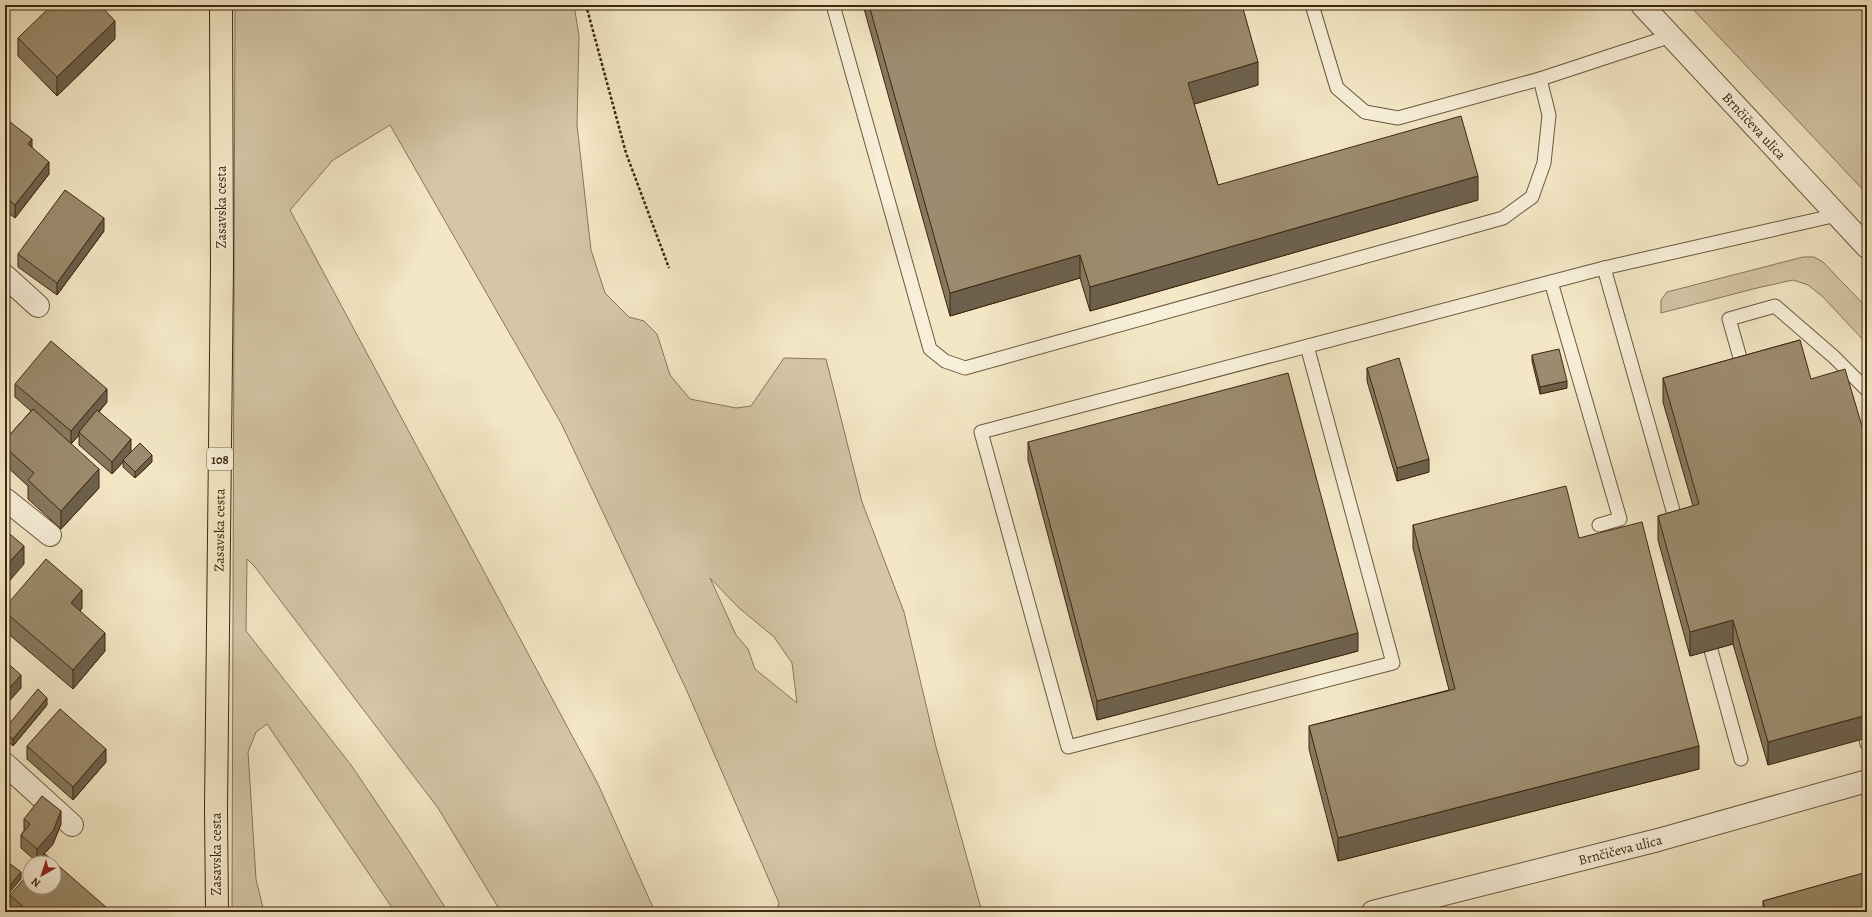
<svg xmlns="http://www.w3.org/2000/svg" width="1872" height="917" font-family="Alegreya,serif">
<style>
.green{fill:#d4c6a6;stroke:#89765b;fill-rule:evenodd}
.lines{fill:none;stroke-linecap:round;stroke-linejoin:round}
.service-casing{stroke:#6b573d;stroke-width:15}
.minor-casing{stroke:#6b573d;stroke-width:24}
.primary-casing{stroke:#3e2710;stroke-width:24}
.path{stroke:#3e2710;stroke-width:2.5;stroke-dasharray:3 2;stroke-linecap:butt}
.service{stroke:#f7efd9;stroke-width:13}
.minor{stroke:#f7efd9;stroke-width:22}
.primary{stroke:#f3e7c5;stroke-width:22}
.wall{fill:#86785f;stroke:#3e2710}
.shaded-wall{fill:#6d614d;stroke:#3e2710}
.building{fill:#9c8b6e;stroke:#3e2710}
.labels{text-anchor:middle;stroke-width:3.5;stroke-linejoin:round;paint-order:stroke}
.shield{fill:#f7efd9;stroke:#76634c;stroke-width:1}
.shield-label{font-size:13px;font-weight:bold;fill:#3e2710}
.street-label{font-size:14px;fill:#3e2710;stroke:#f7efd9}
</style>
<rect width="100%" height="100%" fill="#f3e7c5"/>
<filter id="stains"><feTurbulence type="fractalNoise" baseFrequency=".005" numOctaves="4"/><feColorMatrix values="0 0 0 0 .2 0 0 0 0 .09 0 0 0 0 .02 0 0 0 .5 -.17"/></filter>
<radialGradient id="worn" r=".72"><stop offset=".6" stop-color="#630" stop-opacity="0"/><stop offset="1" stop-color="#630" stop-opacity=".3"/></radialGradient>
<!-- green -->
<g class="green">
<path d="M 235,5 L 574,5 L 579,36 L 577,125 L 591,250 L 605,293 L 629,317 L 644,321 L 657,334 L 670,375 L 690,399 L 736,408 L 751,406 L 784,358 L 826,359 L 862,502 L 904,612 L 936,747 L 982,912 L 776,912 L 779,903 L 686,689 L 561,423 L 390,125 L 333,160 L 290,210 L 598,784 L 655,912 L 501,912 L 438,808 L 255,567 L 247,559 L 246,631 L 351,765 L 405,845 L 448,912 L 395,912 L 267,724 L 256,732 L 248,752 L 256,879 L 264,912 L 232,912 ZM 710,578 L 739,608 L 774,637 L 792,663 L 797,703 L 755,669 L 748,649 L 736,635 Z"/>
<path d="M 1689,5 L 1867,5 L 1867,194 Z"/>
<path d="M 1803,257 L 1814,257 L 1823,262 L 1867,308 L 1867,344 L 1823,297 L 1808,285 L 1793,280 L 1757,288 L 1661,313 L 1661,300 L 1667,292 Z"/>
</g>
<g class="lines">
<!-- service casing -->
<g class="service-casing">
<g id="service">
<path d="M 833,5 L 930,349 L 945,361 L 965,368 L 1503,218 L 1532,197 L 1544,163 L 1549,115 L 1540,79 L 1671,36"/>
<path d="M 1312,5 L 1337,88 L 1365,112 L 1398,118 L 1540,79"/>
<path d="M 1604,268 L 1678,528"/>
<path d="M 1551,282 L 1620,519 L 1599,525"/>
<path d="M 1307,346 L 1393,663 L 1068,747 L 981,432 L 1604,268 L 1837,215"/>
<path d="M 1745,375 L 1729,319 L 1775,306 L 1834,357 L 1867,390"/>
<path d="M 1711,650 L 1741,759"/>
<path d="M 1866,738 L 1867,744"/>
</g>
</g>
<!-- minor casing -->
<g class="minor-casing">
<g id="minor">
<path id="s1" d="M 1642,5 L 1867,247"/>
<path d="M 5,276 L 38,306"/>
<path d="M 5,499 L 50,535"/>
<path d="M 5,764 L 72,825"/>
<path id="s2" d="M 1373,912 L 1658,840 L 1867,781"/>
</g>
</g>
<!-- primary casing -->
<g class="primary-casing">
<g id="primary">
<path id="s3" d="M 217,912 L 216,810 L 222,265 L 221,5"/>
</g>
</g>
<!-- path -->
<path class="path" d="M 586,5 L 626,153 L 669,268"/>
<!-- service -->
<use href="#service" class="service"/>
<!-- minor -->
<use href="#minor" class="minor"/>
<!-- primary -->
<use href="#primary" class="primary"/>
</g>
<!-- wall -->
<g class="wall">
<path d="M 863,5 L 1242,5 L 1258,85 L 1194,104 L 1218,185 L 1478,200 L 1090,311 L 1080,278 L 950,316 Z"/>
<path d="M 18,38 L 115,39 L 57,96 L 18,56 Z"/>
<path d="M 5,118 L 32,148 L 49,174 L 15,218 L 5,210 Z"/>
<path d="M 104,231 L 57,295 L 18,267 L 18,254 Z"/>
<path d="M 1800,340 L 1768,765 L 1733,644 L 1690,656 L 1658,540 L 1658,516 L 1693,506 L 1663,402 L 1663,378 Z"/>
<path d="M 1532,355 L 1567,388 L 1540,394 L 1532,361 Z"/>
<path d="M 1367,368 L 1429,472 L 1397,481 L 1367,381 Z"/>
<path d="M 15,384 L 107,402 L 99,412 L 131,452 L 152,462 L 135,478 L 123,467 L 123,462 L 112,474 L 79,445 L 79,435 L 71,444 L 99,488 L 61,529 L 28,499 L 28,486 L 5,465 L 5,440 L 31,411 L 15,397 Z"/>
<path d="M 1028,442 L 1358,651 L 1097,720 L 1028,460 Z"/>
<path d="M 1413,525 L 1579,538 L 1699,769 L 1338,861 L 1309,749 L 1309,726 L 1449,690 L 1413,548 Z"/>
<path d="M 5,607 L 82,608 L 80,611 L 105,651 L 73,689 L 5,631 Z"/>
<path d="M 47,705 L 13,746 L 5,738 L 5,729 Z"/>
<path d="M 27,746 L 106,762 L 73,800 L 27,759 Z"/>
<path d="M 24,819 L 61,824 L 53,844 L 37,862 L 21,848 L 21,835 L 24,831 Z"/>
<path d="M 1867,845 L 1867,912 L 1763,912 L 1763,901 L 1865,873 L 1865,846 Z"/>
<path d="M 10,895 L 107,912 L 15,912 L 10,908 Z"/>
</g>
<!-- shaded-wall -->
<g class="shaded-wall">
<path d="M 5,5 L 10,5 L 5,10 Z"/>
<path d="M 115,21 L 115,39 L 57,96 L 57,77 Z"/>
<path d="M 1258,62 L 1258,85 L 1188,106 L 1188,83 Z"/>
<path d="M 32,139 L 32,152 L 28,144 Z"/>
<path d="M 49,162 L 49,174 L 15,218 L 15,205 Z"/>
<path d="M 1478,176 L 1478,200 L 1090,311 L 1090,287 Z"/>
<path d="M 104,218 L 104,231 L 57,295 L 57,283 Z"/>
<path d="M 1080,255 L 1080,278 L 950,316 L 950,293 Z"/>
<path d="M 1567,381 L 1567,388 L 1540,394 L 1540,387 Z"/>
<path d="M 107,389 L 107,402 L 80,433 L 79,432 L 79,435 L 71,444 L 71,431 Z"/>
<path d="M 131,439 L 131,452 L 123,460 L 123,462 L 112,474 L 112,462 Z"/>
<path d="M 152,455 L 152,462 L 135,478 L 135,472 Z"/>
<path d="M 1429,459 L 1429,472 L 1397,481 L 1397,468 Z"/>
<path d="M 99,469 L 99,488 L 61,529 L 61,511 Z"/>
<path d="M 24,546 L 24,564 L 5,586 L 5,567 Z"/>
<path d="M 82,590 L 82,608 L 71,622 L 71,603 Z"/>
<path d="M 1733,620 L 1733,644 L 1690,656 L 1690,632 Z"/>
<path d="M 105,633 L 105,651 L 73,689 L 73,670 Z"/>
<path d="M 1358,633 L 1358,651 L 1097,720 L 1097,701 Z"/>
<path d="M 21,675 L 21,688 L 5,706 L 5,693 Z"/>
<path d="M 47,698 L 47,705 L 13,746 L 13,739 Z"/>
<path d="M 1867,715 L 1867,738 L 1768,765 L 1768,742 Z"/>
<path d="M 1699,746 L 1699,769 L 1338,861 L 1338,838 Z"/>
<path d="M 106,749 L 106,762 L 73,800 L 73,787 Z"/>
<path d="M 61,811 L 61,824 L 53,844 L 37,862 L 37,849 Z"/>
<path d="M 21,872 L 21,879 L 5,898 L 5,892 Z"/>
<path d="M 107,908 L 107,912 L 103,912 Z"/>
</g>
<!-- building -->
<g class="building">
<path d="M 52,5 L 100,5 L 115,21 L 57,77 L 18,38 Z"/>
<path d="M 869,5 L 1242,5 L 1258,62 L 1188,83 L 1218,185 L 1461,116 L 1478,176 L 1090,287 L 1080,255 L 950,293 Z"/>
<path d="M 5,118 L 32,139 L 28,144 L 49,162 L 15,205 L 5,197 Z"/>
<path d="M 65,190 L 104,218 L 57,283 L 18,254 Z"/>
<path d="M 1800,340 L 1811,379 L 1845,369 L 1867,443 L 1867,715 L 1768,742 L 1733,620 L 1690,632 L 1658,516 L 1699,504 L 1663,378 Z"/>
<path d="M 51,341 L 107,389 L 71,431 L 15,384 Z"/>
<path d="M 1559,349 L 1567,381 L 1540,387 L 1532,355 Z"/>
<path d="M 1399,358 L 1429,459 L 1397,468 L 1367,368 Z"/>
<path d="M 1288,373 L 1358,633 L 1097,701 L 1028,442 Z"/>
<path d="M 33,409 L 99,469 L 61,511 L 28,480 L 34,473 L 5,447 L 5,440 Z"/>
<path d="M 97,410 L 131,439 L 112,462 L 79,432 Z"/>
<path d="M 140,443 L 152,455 L 135,472 L 123,460 Z"/>
<path d="M 1566,486 L 1579,538 L 1642,522 L 1699,746 L 1338,838 L 1309,726 L 1455,689 L 1413,525 Z"/>
<path d="M 5,530 L 24,546 L 5,567 Z"/>
<path d="M 46,559 L 82,590 L 71,603 L 105,633 L 73,670 L 5,612 L 5,607 Z"/>
<path d="M 5,661 L 21,675 L 5,693 Z"/>
<path d="M 38,689 L 47,698 L 13,739 L 5,732 L 5,729 Z"/>
<path d="M 60,709 L 106,749 L 73,787 L 27,746 Z"/>
<path d="M 42,796 L 61,811 L 53,831 L 37,849 L 21,835 L 30,824 L 24,819 Z"/>
<path d="M 1867,845 L 1867,855 L 1865,846 Z"/>
<path d="M 45,854 L 107,908 L 103,912 L 29,912 L 10,895 L 30,872 L 30,887 L 54,887 L 54,863 L 38,863 Z"/>
<path d="M 5,860 L 21,872 L 5,892 Z"/>
<path d="M 1867,872 L 1867,912 L 1766,912 L 1763,901 Z"/>
</g>
<g class="labels">
<!-- shield labels -->
<rect class="shield" x="207" y="448" width="26" height="22" rx="3"/>
<g class="shield-label">
<text x="220" y="464">108</text>
</g>
<!-- street labels -->
<g class="street-label">
<text dy="5" stroke="none"><textPath href="#s1" startOffset="165">Brnčičeva ulica</textPath></text>
<text transform="translate(221 207) rotate(-90)" y="5">Zasavska cesta</text>
<text dy="5" stroke="none"><textPath href="#s3" startOffset="382">Zasavska cesta</textPath></text>
<text dy="5" stroke="none"><textPath href="#s2" startOffset="255">Brnčičeva ulica</textPath></text>
<text transform="translate(216 854) rotate(-90)" y="5">Zasavska cesta</text>
</g>
</g>
<!-- margin -->
<rect width="1872" height="917" fill="none" stroke="#f3e7c5" stroke-width="20"/>
<rect x="6" y="6" width="1860" height="905" fill="none" stroke="#3e2710" stroke-width="2"/>
<rect x="10" y="10" width="1852" height="897" fill="none" stroke="#3e2710"/>
<!-- north arrow -->
<g transform="translate(42 875) rotate(219)"><circle r="19" fill="#f7efd9" stroke="#ad9f89"/>
<path d="M0-3L7 15L0 10L-7 15Z" fill="#8f2418"/>
<text y="-6" font-size="11" font-weight="bold" text-anchor="middle" fill="#3e2710">N</text>
</g>
<rect width="100%" height="100%" filter="url(#stains)"/>
<rect width="100%" height="100%" fill="url(#worn)"/>
</svg>
